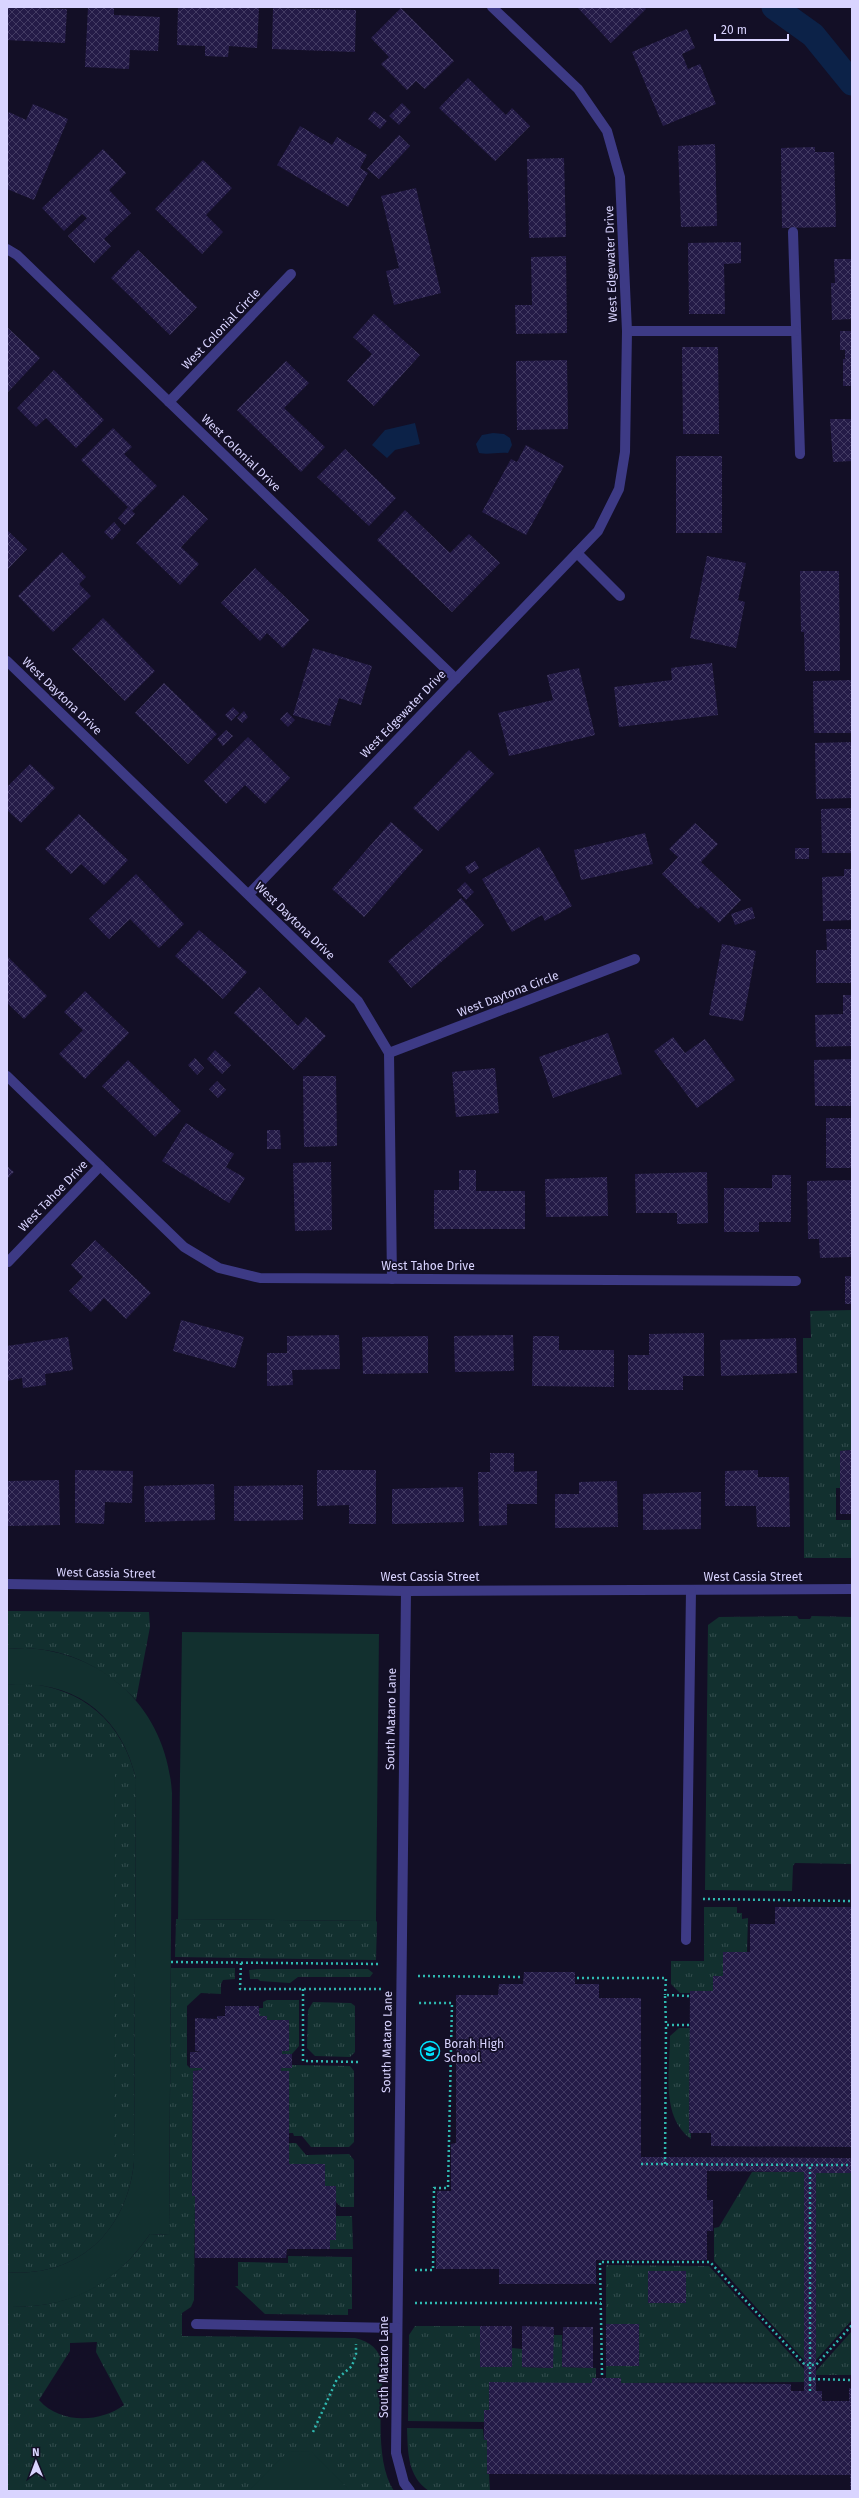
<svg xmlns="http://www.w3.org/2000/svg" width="859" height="2498" font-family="'Fira Sans',sans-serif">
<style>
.grass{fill:url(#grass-tufts);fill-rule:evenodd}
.pitch{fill:#12302f}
.water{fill:#0c2248}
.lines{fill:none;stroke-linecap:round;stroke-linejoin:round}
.canal{stroke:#0c2248;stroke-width:25}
.building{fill:url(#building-cross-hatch)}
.path{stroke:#2fb8b0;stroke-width:2.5;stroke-dasharray:2 3;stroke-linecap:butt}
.minor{stroke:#3d3a85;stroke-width:10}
.labels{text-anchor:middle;stroke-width:3.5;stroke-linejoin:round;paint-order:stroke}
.street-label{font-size:12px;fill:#d9d4ff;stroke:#130f26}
.poi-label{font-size:12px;fill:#d9d4ff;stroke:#130f26;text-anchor:start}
</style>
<defs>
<pattern id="grass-tufts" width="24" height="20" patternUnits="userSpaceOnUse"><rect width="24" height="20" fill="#12302f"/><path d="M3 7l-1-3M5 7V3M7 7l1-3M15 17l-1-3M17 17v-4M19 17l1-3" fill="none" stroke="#344d4e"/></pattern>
<pattern id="building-cross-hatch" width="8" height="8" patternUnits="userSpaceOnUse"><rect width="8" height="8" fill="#241b47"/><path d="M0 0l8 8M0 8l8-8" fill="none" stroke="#433b63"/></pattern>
</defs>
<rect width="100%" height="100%" fill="#130f26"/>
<!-- grass -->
<g class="grass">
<path d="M 852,1310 L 852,1450 L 840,1451 L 840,1488 L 836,1488 L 836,1520 L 852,1520 L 852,1558 L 804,1558 L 803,1338 L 811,1338 L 810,1311 Z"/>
<path d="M 7,1611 L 149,1612 L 150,1627 L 136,1700 C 101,1664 59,1644 7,1649 Z"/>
<path d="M 797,1616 L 799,1619 L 810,1619 L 812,1616 L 852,1617 L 852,1864 L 795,1863 L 793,1866 L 792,1891 L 705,1890 L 708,1625 L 719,1617 Z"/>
<path d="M 24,1683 C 83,1688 122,1721 136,1779 L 134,2162 C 127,2231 78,2278 7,2272 L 7,1685 Z"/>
<path d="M 704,1907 L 737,1907 L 737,1913 L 742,1913 L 742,1919 L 748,1918 L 747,1952 L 723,1952 L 723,1976 L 713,1976 L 713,1991 L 690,1991 L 690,1993 L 680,1993 L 671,1984 L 671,1961 L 704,1961 Z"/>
<path d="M 176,1919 L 376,1921 L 377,1922 L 376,1960 L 175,1957 Z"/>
<path d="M 171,1968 L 235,1968 L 235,1979 L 223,1980 L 221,1984 L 221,1994 L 201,1993 L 187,2006 L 187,2065 L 190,2068 L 202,2068 L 202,2070 L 193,2071 L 192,2196 L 195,2196 L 194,2300 L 191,2307 L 182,2313 L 182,2336 L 355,2338 C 370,2341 380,2350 383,2365 C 382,2400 374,2461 394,2491 L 7,2491 L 7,2307 C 69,2308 114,2286 150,2234 L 169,2235 ZM 97,2342 L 96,2352 L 124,2405 C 100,2423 60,2424 39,2400 L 70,2351 L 70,2343 Z"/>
<path d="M 257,1969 L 368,1969 L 373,1973 L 370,1977 L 298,1977 L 290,1983 L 260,1981 L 258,1979 L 250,1979 L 249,1970 Z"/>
<path d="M 267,2000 L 299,2000 L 299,2046 L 292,2054 L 282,2054 L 282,2051 L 289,2050 L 289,2021 L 267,2020 L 259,2016 L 259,2008 L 263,2008 L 263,2002 Z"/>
<path d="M 313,2002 L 351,2003 L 355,2006 L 355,2052 L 350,2057 L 315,2056 L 307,2048 L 308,2010 Z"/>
<path d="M 679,2028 L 690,2028 L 689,2132 L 691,2132 L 691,2139 C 660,2116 670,2070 670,2036 Z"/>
<path d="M 292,2065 L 350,2066 L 354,2071 L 354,2142 L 349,2147 L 311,2147 L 302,2136 L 294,2136 L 293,2133 L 289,2133 L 289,2072 L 281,2071 L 281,2068 L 291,2068 Z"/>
<path d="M 289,2143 L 296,2143 L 306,2155 L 349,2154 L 354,2160 L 354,2207 L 341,2207 L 336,2202 L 336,2186 L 325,2186 L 325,2164 L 289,2164 Z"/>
<path d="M 752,2172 L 804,2172 L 804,2360 L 714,2261 L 714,2228 L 719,2227 Z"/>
<path d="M 816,2173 L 852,2173 L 852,2320 L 816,2360 Z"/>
<path d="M 336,2216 L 352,2216 L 353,2249 L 330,2249 L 330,2240 L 336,2240 Z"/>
<path d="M 288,2256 L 352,2257 L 352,2309 L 348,2309 L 348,2315 L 265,2314 L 235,2286 L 238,2286 L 238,2262 L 288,2263 Z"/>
<path d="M 606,2265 L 709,2266 L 805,2370 L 805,2382 L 621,2383 L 620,2378 L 606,2378 Z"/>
<path d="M 415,2326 L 480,2326 L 480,2367 L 512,2367 L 512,2348 L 522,2349 L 522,2367 L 553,2368 L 553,2335 L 562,2335 L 562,2367 L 596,2368 L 596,2378 L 592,2378 L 592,2383 L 489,2383 L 489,2410 L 484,2411 L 484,2422 L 408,2421 L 409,2335 Z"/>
<path d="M 852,2331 L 852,2375 L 816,2375 L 816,2371 Z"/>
<path d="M 407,2428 L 483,2429 L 484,2440 L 487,2440 L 490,2491 L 429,2491 C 407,2476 408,2452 407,2428 Z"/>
</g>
<!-- pitch -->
<g class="pitch">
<path d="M 182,1632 L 379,1634 L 376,1921 L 178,1919 Z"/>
<path d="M 25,1648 C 107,1652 167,1711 172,1793 L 169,2235 L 150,2234 C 113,2287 71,2308 7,2307 L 7,2272 C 78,2278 127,2231 134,2162 L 136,1779 C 121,1714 73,1679 7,1685 L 7,1649 Z"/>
<path d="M 7,1763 L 115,1763 L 114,2160 L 7,2160 Z"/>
<path d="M 311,2451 L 350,2491 L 248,2491 L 288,2452 Z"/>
</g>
<!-- water -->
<g class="water">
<path d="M 415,423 L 420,444 L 395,450 L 387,458 L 372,445 L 385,430 Z"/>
<path d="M 493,433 L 504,434 L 510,438 L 512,445 L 508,453 C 497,452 489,455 479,453 L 476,444 L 482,435 Z"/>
</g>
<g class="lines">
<!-- canal -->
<path class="canal" d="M 774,7 L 813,35 L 852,83"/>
</g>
<!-- building -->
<g class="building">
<path d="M 7,7 L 67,9 L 65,43 L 7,40 Z"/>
<path d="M 88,7 L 114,7 L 114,15 L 160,17 L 158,51 L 130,50 L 129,69 L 85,67 Z"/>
<path d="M 178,7 L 259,7 L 257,48 L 229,46 L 228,57 L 205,56 L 205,46 L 177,45 Z"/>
<path d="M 577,7 L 644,7 L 646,9 L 611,43 Z"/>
<path d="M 273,8 L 356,10 L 355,52 L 272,49 Z"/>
<path d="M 401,8 L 454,61 L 425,89 L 416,81 L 407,90 L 381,64 L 389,57 L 371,38 Z"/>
<path d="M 687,29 L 695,48 L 682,54 L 688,69 L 700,64 L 716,104 L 663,126 L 632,52 Z"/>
<path d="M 468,78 L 506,115 L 512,108 L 530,126 L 495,161 L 439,108 Z"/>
<path d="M 402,103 L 411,112 L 399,125 L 389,116 Z"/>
<path d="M 33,104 L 68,119 L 34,200 L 7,189 L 7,117 L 9,112 L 26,120 Z"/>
<path d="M 374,111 L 387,121 L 380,129 L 368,119 Z"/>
<path d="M 300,126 L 332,145 L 337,137 L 367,155 L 360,168 L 368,173 L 348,207 L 277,165 Z"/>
<path d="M 399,135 L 410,146 L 379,179 L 367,169 Z"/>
<path d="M 715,144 L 717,226 L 681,227 L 678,146 Z"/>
<path d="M 815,147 L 815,152 L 834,152 L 836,227 L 782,228 L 781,148 Z"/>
<path d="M 103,149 L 126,173 L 109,190 L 131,213 L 104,239 L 111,246 L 94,263 L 68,236 L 87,218 L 82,214 L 64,231 L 42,208 Z"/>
<path d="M 564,158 L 566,237 L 529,238 L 527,159 Z"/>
<path d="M 203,160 L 232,188 L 206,215 L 223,232 L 202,254 L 155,209 Z"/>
<path d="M 416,188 L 441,293 L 394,305 L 386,271 L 399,268 L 381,196 Z"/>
<path d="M 741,242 L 741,263 L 724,264 L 725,314 L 689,314 L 688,243 Z"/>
<path d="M 138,250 L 197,307 L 170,335 L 111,278 Z"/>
<path d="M 566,256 L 567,333 L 516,334 L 515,305 L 532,305 L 531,257 Z"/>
<path d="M 834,259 L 852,259 L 852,319 L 832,320 L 831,283 L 835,283 Z"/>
<path d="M 374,314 L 420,355 L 374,406 L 347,381 L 372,354 L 353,337 Z"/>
<path d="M 7,327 L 40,358 L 7,393 Z"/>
<path d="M 840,331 L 852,331 L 852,386 L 843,386 L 843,359 L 845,359 L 845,350 L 840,350 Z"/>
<path d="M 682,347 L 718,347 L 719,434 L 683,434 Z"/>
<path d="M 567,360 L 568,429 L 517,430 L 516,361 Z"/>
<path d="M 286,361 L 309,383 L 284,408 L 325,447 L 301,472 L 237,410 Z"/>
<path d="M 54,370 L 104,420 L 76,448 L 46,418 L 36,427 L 17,408 Z"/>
<path d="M 830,419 L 852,419 L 852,461 L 833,462 Z"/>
<path d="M 113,428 L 132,447 L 124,454 L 157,486 L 132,511 L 81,460 Z"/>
<path d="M 526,445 L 564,466 L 526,535 L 482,512 L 511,459 L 517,462 Z"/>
<path d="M 345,449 L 396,498 L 369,526 L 317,477 Z"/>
<rect x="676" y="456" width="46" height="77"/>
<path d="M 183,495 L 208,519 L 181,547 L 199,564 L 180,585 L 136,543 Z"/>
<path d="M 128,507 L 135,514 L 125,525 L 118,518 Z"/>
<path d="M 405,510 L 450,553 L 469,534 L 500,563 L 452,612 L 377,540 Z"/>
<path d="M 114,522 L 121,530 L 112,540 L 104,532 Z"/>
<path d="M 7,530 L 27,549 L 7,570 Z"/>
<path d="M 62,552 L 86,577 L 79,584 L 91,596 L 53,632 L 18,596 Z"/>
<path d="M 707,556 L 746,563 L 738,600 L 745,602 L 736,648 L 690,638 Z"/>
<path d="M 255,568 L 309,620 L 283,648 L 267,633 L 260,641 L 221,603 Z"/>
<path d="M 800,571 L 839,571 L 840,671 L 805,671 L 804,632 L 801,632 Z"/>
<path d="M 103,618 L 155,671 L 125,701 L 72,649 Z"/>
<path d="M 313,648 L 372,666 L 361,705 L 339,698 L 330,726 L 293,715 Z"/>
<path d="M 712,663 L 718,715 L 619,727 L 614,687 L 672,680 L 671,668 Z"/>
<path d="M 579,668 L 595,735 L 509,756 L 498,713 L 553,700 L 547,675 Z"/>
<path d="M 852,680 L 852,733 L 814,733 L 813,681 Z"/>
<path d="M 164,683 L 217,734 L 188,764 L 135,713 Z"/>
<path d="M 233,707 L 239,713 L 231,721 L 225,715 Z"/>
<path d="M 244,711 L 248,717 L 242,723 L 237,718 Z"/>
<path d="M 287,712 L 295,720 L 288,727 L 280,719 Z"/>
<path d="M 226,730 L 233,736 L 223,746 L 217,739 Z"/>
<path d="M 248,737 L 290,778 L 265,804 L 245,785 L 226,804 L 204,781 Z"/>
<path d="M 852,742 L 852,798 L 816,799 L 815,743 Z"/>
<path d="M 469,750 L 494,774 L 438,831 L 413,808 Z"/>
<path d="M 30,764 L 55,788 L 21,823 L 7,810 L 7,787 Z"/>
<path d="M 852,808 L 852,853 L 822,853 L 821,809 Z"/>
<path d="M 79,814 L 128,860 L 104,885 L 81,864 L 71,874 L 45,849 Z"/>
<path d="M 391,822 L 423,850 L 364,917 L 332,889 Z"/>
<path d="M 695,823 L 718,844 L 701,862 L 741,900 L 719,923 L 701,906 L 698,909 L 662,874 L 678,857 L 669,849 Z"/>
<path d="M 645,833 L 653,864 L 581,880 L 574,850 Z"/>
<path d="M 539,847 L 572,906 L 545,921 L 542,915 L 512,932 L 482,879 Z"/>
<rect x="795" y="848" width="14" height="11"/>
<path d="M 475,861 L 479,868 L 469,874 L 465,867 Z"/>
<path d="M 844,869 L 852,869 L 852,920 L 823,921 L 822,877 L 844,876 Z"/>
<path d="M 136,874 L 184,924 L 159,948 L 130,919 L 109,939 L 89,919 Z"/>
<path d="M 465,882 L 474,892 L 466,900 L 457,890 Z"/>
<path d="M 461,898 L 484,925 L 411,988 L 388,961 Z"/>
<path d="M 752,907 L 755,918 L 735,925 L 731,914 Z"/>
<path d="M 826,929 L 852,929 L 852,983 L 816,983 L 816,950 L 827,950 Z"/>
<path d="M 199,930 L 247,972 L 223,999 L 175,956 Z"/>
<path d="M 722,944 L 756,951 L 743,1021 L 709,1015 Z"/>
<path d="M 7,956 L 47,996 L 24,1019 L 7,1003 Z"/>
<path d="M 259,987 L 298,1026 L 306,1017 L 326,1036 L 294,1070 L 234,1013 Z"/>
<path d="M 85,991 L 129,1033 L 85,1079 L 59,1054 L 83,1030 L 64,1012 Z"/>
<path d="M 843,995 L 852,995 L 852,1046 L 816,1047 L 815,1015 L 843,1014 Z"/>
<path d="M 608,1033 L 622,1074 L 553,1098 L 539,1057 Z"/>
<path d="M 673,1037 L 685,1053 L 705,1039 L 735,1080 L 697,1108 L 654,1051 Z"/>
<path d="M 215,1050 L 231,1065 L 222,1074 L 207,1059 Z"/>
<path d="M 195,1058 L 204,1068 L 197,1075 L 188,1065 Z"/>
<path d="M 852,1059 L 852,1106 L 815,1106 L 814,1060 Z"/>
<path d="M 128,1060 L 181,1111 L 155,1137 L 102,1086 Z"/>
<path d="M 495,1068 L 499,1113 L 456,1117 L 452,1072 Z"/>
<path d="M 303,1076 L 336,1076 L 337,1146 L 304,1147 Z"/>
<path d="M 217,1081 L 226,1090 L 218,1098 L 209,1089 Z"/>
<rect x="826" y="1118" width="26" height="50"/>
<path d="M 186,1123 L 234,1154 L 226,1167 L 245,1178 L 229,1203 L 162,1161 Z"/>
<path d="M 267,1130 L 280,1130 L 281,1149 L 267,1149 Z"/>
<path d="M 331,1162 L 332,1230 L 295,1231 L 293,1163 Z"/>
<path d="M 7,1166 L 14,1172 L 7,1179 Z"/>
<path d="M 459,1170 L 476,1170 L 476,1191 L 525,1191 L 525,1229 L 434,1229 L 434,1190 L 459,1190 Z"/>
<path d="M 707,1172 L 708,1223 L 677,1224 L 677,1213 L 636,1213 L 635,1174 Z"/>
<path d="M 772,1175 L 791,1175 L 791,1222 L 759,1222 L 759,1232 L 724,1232 L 724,1188 L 772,1188 Z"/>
<path d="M 607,1177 L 608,1216 L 546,1217 L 545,1179 Z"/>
<path d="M 852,1180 L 851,1257 L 820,1258 L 819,1239 L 808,1239 L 807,1181 Z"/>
<path d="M 95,1240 L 151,1293 L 126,1319 L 104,1298 L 91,1312 L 69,1291 L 83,1277 L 71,1265 Z"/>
<rect x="845" y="1276" width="7" height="28"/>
<path d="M 181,1320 L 244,1337 L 235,1368 L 173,1351 Z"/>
<path d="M 704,1333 L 704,1376 L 683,1376 L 683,1390 L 628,1390 L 628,1355 L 649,1355 L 649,1334 Z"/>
<path d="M 339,1335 L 340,1369 L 292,1370 L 293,1385 L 267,1386 L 267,1353 L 287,1353 L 287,1336 Z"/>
<path d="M 513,1335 L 514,1371 L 455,1372 L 454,1336 Z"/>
<path d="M 428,1336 L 428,1373 L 363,1374 L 362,1337 Z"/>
<path d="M 533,1336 L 559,1336 L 559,1350 L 614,1350 L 614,1387 L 532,1386 Z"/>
<path d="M 68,1337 L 73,1370 L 45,1374 L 46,1385 L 23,1388 L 22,1378 L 7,1381 L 7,1346 Z"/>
<path d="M 796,1338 L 797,1373 L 721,1376 L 720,1340 Z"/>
<path d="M 852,1450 L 852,1514 L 840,1514 L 840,1451 Z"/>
<path d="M 490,1453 L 514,1453 L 514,1472 L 537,1471 L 537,1504 L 507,1504 L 507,1525 L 479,1526 L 478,1472 L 490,1472 Z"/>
<path d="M 75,1470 L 133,1471 L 132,1503 L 105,1502 L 104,1524 L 75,1523 Z"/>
<path d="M 317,1470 L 376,1470 L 376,1524 L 349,1524 L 349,1505 L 317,1506 Z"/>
<path d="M 758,1470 L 758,1477 L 789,1477 L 790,1527 L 757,1527 L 756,1506 L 725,1506 L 725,1471 Z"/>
<path d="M 59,1480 L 60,1525 L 7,1526 L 7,1481 Z"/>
<path d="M 617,1481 L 618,1527 L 555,1528 L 555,1494 L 579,1494 L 579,1482 Z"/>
<path d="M 214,1484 L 215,1520 L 145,1522 L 144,1486 Z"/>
<path d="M 303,1485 L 303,1520 L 234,1521 L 234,1486 Z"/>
<path d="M 463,1487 L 464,1522 L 392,1524 L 392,1489 Z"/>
<path d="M 701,1492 L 701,1529 L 643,1530 L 643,1494 Z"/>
<path d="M 775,1907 L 852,1907 L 852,2147 L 711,2146 L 711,2133 L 689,2133 L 690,1991 L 713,1991 L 713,1976 L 723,1976 L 723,1952 L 750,1952 L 750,1924 L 775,1924 Z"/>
<path d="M 524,1972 L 575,1972 L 575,1984 L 599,1984 L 599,1998 L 641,1998 L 641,2157 L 852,2158 L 852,2173 L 816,2173 L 816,2391 L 822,2391 L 822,2401 L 849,2401 L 849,2388 L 852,2388 L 852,2490 L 850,2490 L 850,2475 L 487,2474 L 487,2440 L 484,2440 L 484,2410 L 489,2410 L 489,2382 L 592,2383 L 592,2378 L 621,2378 L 621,2383 L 791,2384 L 791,2391 L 804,2391 L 804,2172 L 707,2171 L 707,2200 L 713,2200 L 713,2231 L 707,2231 L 707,2260 L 596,2260 L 596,2284 L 499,2284 L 499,2269 L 436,2269 L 437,2191 L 451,2191 L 451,2144 L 456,2143 L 456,1995 L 498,1995 L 499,1984 L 523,1984 Z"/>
<path d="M 225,2006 L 259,2006 L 259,2016 L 267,2016 L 267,2020 L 289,2020 L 289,2051 L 282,2051 L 282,2054 L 292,2054 L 292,2068 L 281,2068 L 281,2071 L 289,2071 L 289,2164 L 325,2164 L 325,2186 L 336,2186 L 336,2240 L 330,2240 L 330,2249 L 287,2249 L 286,2258 L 195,2258 L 195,2196 L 192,2196 L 193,2071 L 202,2070 L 202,2068 L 190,2068 L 190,2052 L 202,2052 L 195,2051 L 195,2018 L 217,2019 L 217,2016 L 225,2016 Z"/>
<rect x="648" y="2271" width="38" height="32"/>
<rect x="606" y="2324" width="33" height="42"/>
<rect x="480" y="2326" width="32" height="41"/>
<path d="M 522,2326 L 554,2327 L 553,2368 L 522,2367 Z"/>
<path d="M 563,2327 L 593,2327 L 593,2368 L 562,2367 Z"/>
</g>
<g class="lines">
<!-- path -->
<g class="path">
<path d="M 703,1899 L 852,1901"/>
<path d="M 171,1962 L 381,1964"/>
<path d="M 241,1963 L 240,1989 L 384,1989"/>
<path d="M 418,1976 L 522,1977"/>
<path d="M 577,1978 L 666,1978 L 665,1995"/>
<path d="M 303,1989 L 303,2061 L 359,2062"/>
<path d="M 689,2025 L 666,2025 L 665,1995 L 690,1996"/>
<path d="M 641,2164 L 810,2165"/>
<path d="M 665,2164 L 666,2025"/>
<path d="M 415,2270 L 433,2270 L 434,2188 L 448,2188 L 452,2003 L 418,2003"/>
<path d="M 415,2303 L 601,2303"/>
<path d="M 602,2375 L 600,2262 L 710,2262 L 805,2365 L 816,2365 L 852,2325"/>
<path d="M 810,2379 L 810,2165 L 852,2165"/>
<path d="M 810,2391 L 810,2379 L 852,2380"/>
<path d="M 313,2432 L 337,2379 L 352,2366 L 356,2354 L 356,2344"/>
</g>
<!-- minor -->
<g class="minor">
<path d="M 793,232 L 800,454"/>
<path d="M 7,249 L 17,255 L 456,679"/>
<path d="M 627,331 L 796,331"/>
<path d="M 169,402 L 291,274"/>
<path d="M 577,553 L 620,596"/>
<path d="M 7,661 L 358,1001 L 389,1053 L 392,1279"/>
<path d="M 249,894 L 598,531 L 619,489 L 625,452 L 627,331 L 620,177 L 607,131 L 578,89 L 492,7"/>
<path d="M 389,1053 L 635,959"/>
<path d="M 7,1076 L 184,1247 L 219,1268 L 260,1278 L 796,1281"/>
<path d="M 8,1262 L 100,1166"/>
<path d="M 7,1584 L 406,1591 L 852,1589"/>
<path d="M 406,1591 L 396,2453 L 404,2483 L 410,2491"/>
<path d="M 686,1940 L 691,1590"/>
<path d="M 196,2324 L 397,2328"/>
</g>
</g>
<!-- icons -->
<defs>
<g id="school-ring" transform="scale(1)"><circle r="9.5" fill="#130f26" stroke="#00e5ff" stroke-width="1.5"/><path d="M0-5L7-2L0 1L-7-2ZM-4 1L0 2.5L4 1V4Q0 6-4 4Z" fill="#00e5ff"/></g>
</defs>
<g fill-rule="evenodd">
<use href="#school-ring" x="430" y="2051"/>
</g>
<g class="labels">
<!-- street labels -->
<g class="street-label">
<text transform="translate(611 264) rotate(-92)" y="4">West Edgewater Drive</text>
<text transform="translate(221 329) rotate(-46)" y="4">West Colonial Circle</text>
<text transform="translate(241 453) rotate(44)" y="4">West Colonial Drive</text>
<text transform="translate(62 696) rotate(44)" y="4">West Daytona Drive</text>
<text transform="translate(403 714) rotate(-46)" y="4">West Edgewater Drive</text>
<text transform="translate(295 921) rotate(44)" y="4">West Daytona Drive</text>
<text transform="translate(508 994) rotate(-21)" y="4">West Daytona Circle</text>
<text transform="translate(53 1196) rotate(-46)" y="4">West Tahoe Drive</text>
<text x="428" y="1270">West Tahoe Drive</text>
<text transform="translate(106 1573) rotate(1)" y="4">West Cassia Street</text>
<text x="430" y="1581">West Cassia Street</text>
<text x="753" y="1581">West Cassia Street</text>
<text transform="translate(391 1719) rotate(-89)" y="4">South Mataro Lane</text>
<text transform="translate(387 2042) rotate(-89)" y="4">South Mataro Lane</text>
<text transform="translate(384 2367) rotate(-90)" y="4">South Mataro Lane</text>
</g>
<!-- poi labels -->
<g class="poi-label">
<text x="444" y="2048">Borah High<tspan x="444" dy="14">School</tspan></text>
</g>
</g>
<!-- border -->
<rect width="859" height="2498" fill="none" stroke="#d9d4ff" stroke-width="16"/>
<!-- north arrow -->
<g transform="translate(36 2462) rotate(359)" stroke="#130f26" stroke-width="3" paint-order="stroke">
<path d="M0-3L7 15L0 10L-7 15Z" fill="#d9d4ff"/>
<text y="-6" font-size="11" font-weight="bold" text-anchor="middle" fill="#d9d4ff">N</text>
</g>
<!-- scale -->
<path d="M715 34v6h73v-6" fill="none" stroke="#d9d4ff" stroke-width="2"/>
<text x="721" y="34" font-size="12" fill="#d9d4ff" stroke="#130f26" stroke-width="3" paint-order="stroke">20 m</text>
</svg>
